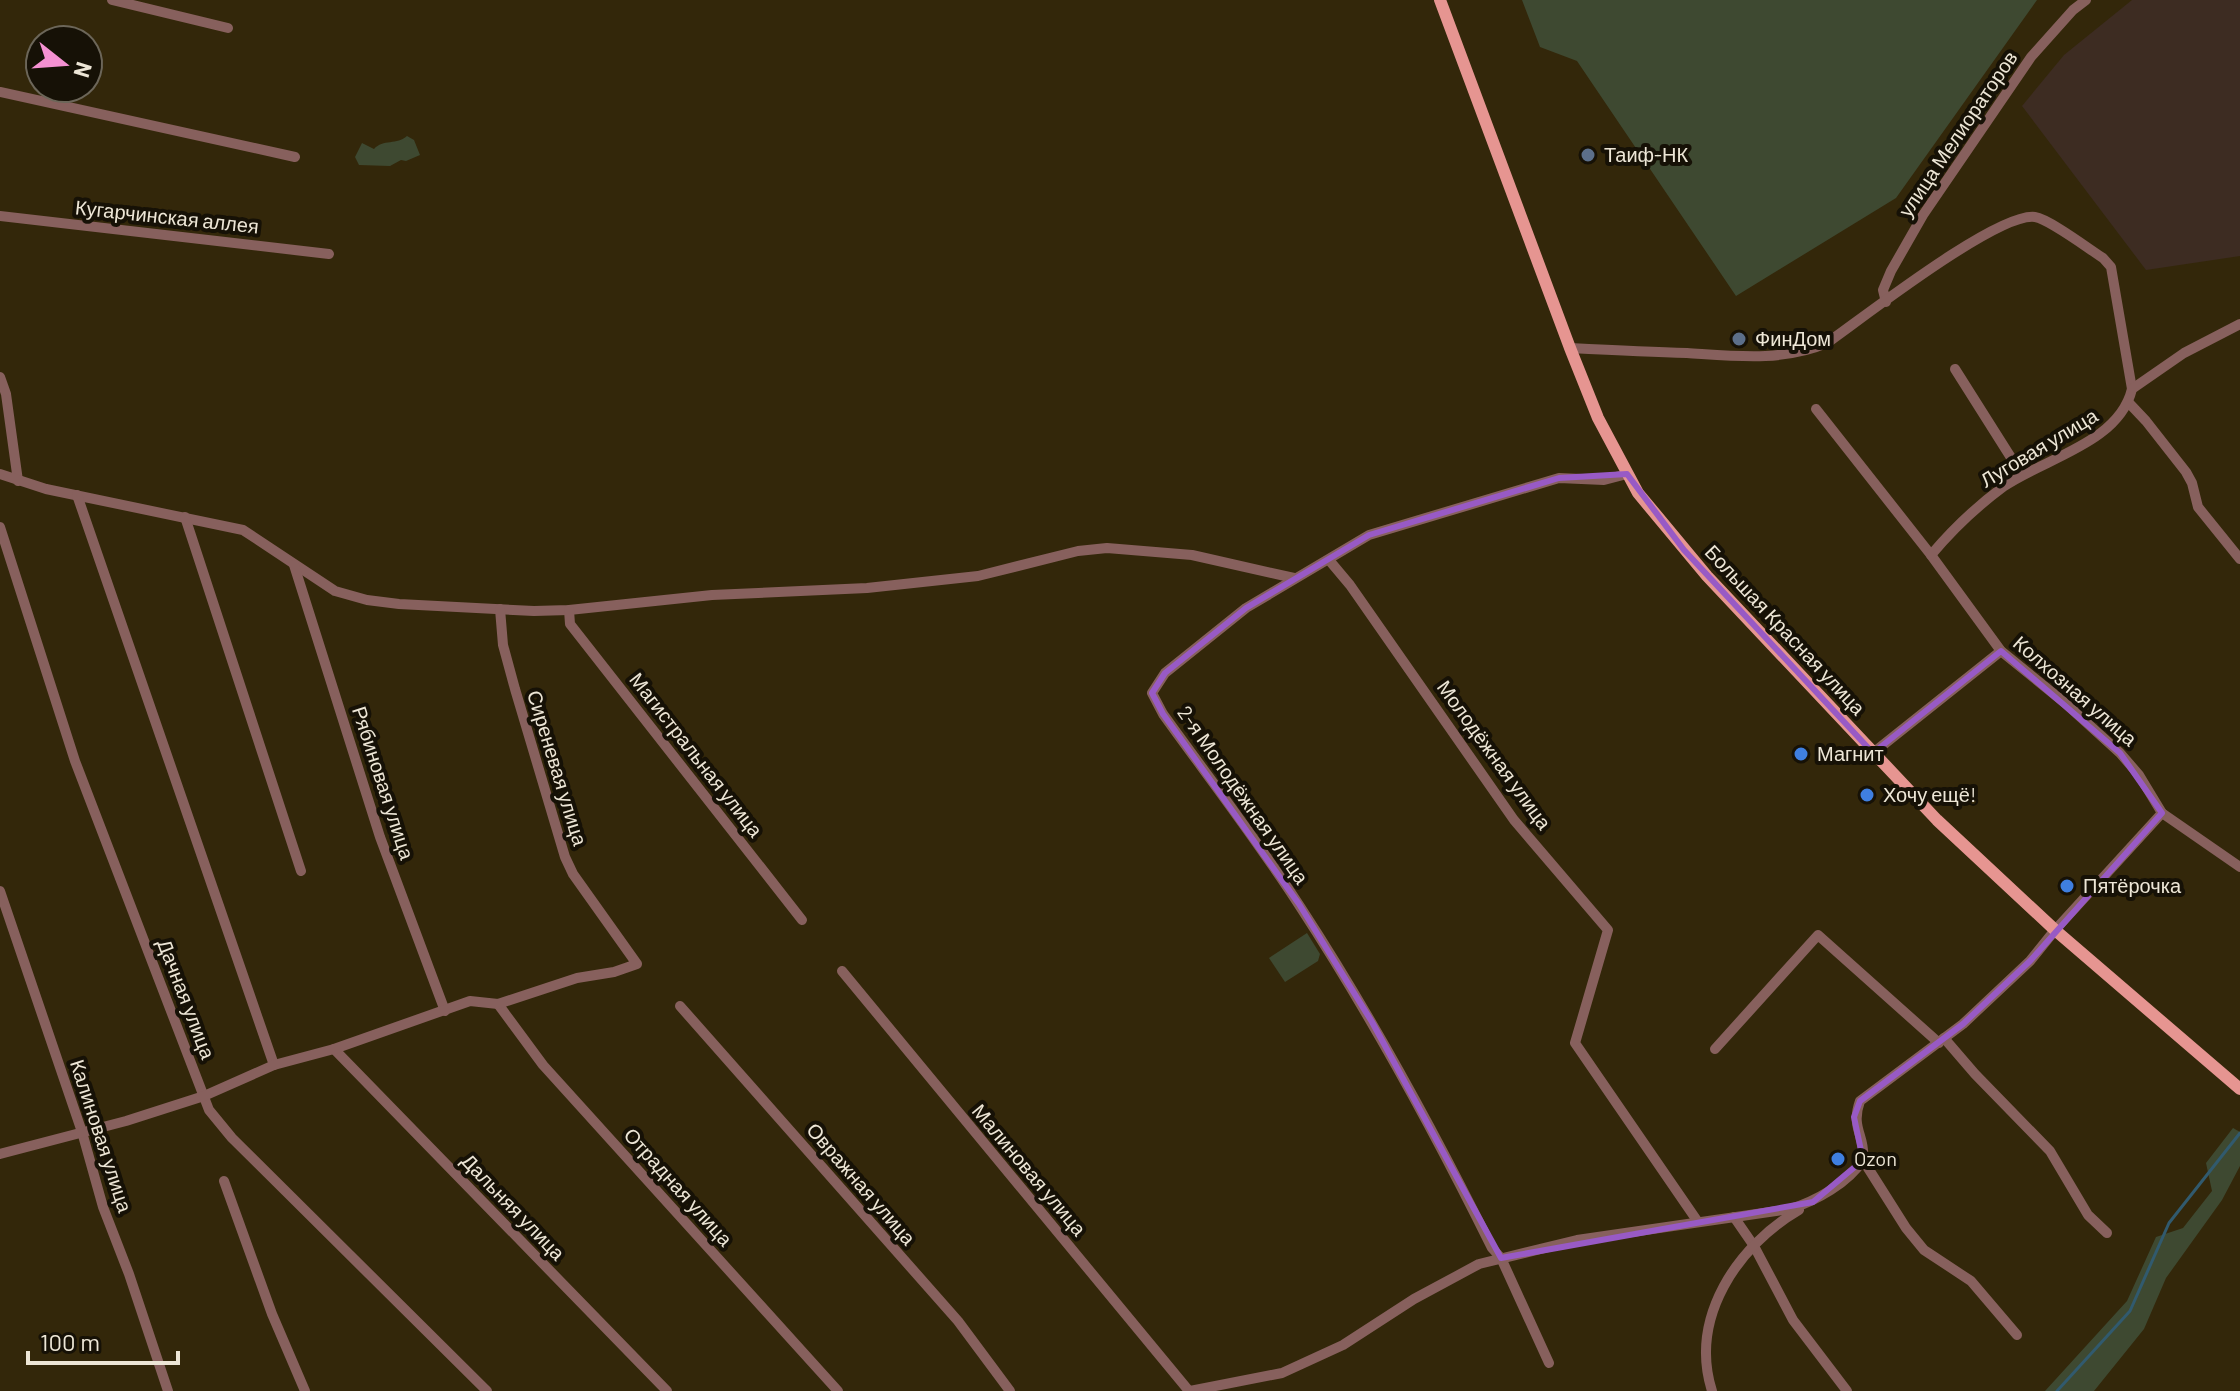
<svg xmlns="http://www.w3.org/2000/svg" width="2240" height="1391" font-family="Barlow,sans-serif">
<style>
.industrial{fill:#3d2c22}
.green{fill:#3e4931}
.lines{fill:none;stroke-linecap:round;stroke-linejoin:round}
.stream{stroke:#315a6e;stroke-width:3}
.minor{stroke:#87605d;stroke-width:10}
.major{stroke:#e69591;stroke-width:12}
.marked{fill:none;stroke:#985ac5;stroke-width:6;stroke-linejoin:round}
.service-dot{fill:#5c6f8a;stroke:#161106;stroke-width:3}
.shop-dot{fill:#3f7fe0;stroke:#161106;stroke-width:3}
.labels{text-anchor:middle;stroke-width:8;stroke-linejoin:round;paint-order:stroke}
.street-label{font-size:20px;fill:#ede6d6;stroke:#161106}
.poi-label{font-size:20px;fill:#ede6d6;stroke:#161106;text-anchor:start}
</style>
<rect width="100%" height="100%" fill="#33270a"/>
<!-- industrial -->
<path class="industrial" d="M 2132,0 L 2240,0 L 2240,256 L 2146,270 L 2022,106 L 2064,55 Z"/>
<!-- green -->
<g class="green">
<path d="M 1522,0 L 2037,0 L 1896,198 L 1736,296 L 1577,61 L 1540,47 Z"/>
<path d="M 407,136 L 414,140 L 420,155 L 406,161 L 401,160 L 390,166 L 359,165 L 355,157 L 362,143 L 374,149 C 383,139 397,145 407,136 Z"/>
<path d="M 1307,933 L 1320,954 L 1318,961 L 1285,982 L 1269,958 Z"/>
<path d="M 2233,1128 L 2240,1132 L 2240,1166 L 2222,1200 L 2166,1278 L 2144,1329 L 2094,1391 L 2045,1391 L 2127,1301 L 2156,1237 L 2183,1228 L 2212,1191 L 2206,1163 Z"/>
</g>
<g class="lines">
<!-- stream -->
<path class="stream" d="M 2057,1391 L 2130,1311 L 2169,1223 L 2240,1133"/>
<!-- minor -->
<g class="minor">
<path d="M 112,0 L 228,28"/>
<path d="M 0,92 L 295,157"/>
<path d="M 0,216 L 329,254"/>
<path d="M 1886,302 L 1883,290 L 1891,271 L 1923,215 L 2031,57 L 2073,10 L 2086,0"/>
<path d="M 1570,348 C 1609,350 1648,352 1687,353 C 1734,356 1783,362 1827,343 C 1864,317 1998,212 2035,217 C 2049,219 2089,249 2103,258 L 2111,267 L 2132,389"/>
<path d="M 1955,369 L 2022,475"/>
<path d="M 0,377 L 6,394 L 18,481"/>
<path d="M 2129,403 L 2146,421 L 2186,472 L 2192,483 L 2198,507 L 2240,559"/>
<path d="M 1816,409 L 1931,555 L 2001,651 L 2065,703 L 2120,753 L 2139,775 L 2162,813 L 2240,867"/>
<path d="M 0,474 L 46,489 L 243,530 L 335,591 L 367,600 L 399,604 L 534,611 L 569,610 L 712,595 L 867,588 L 978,576 L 1078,551 L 1107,548 L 1192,555 L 1294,578"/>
<path d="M 77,495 L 274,1065"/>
<path d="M 185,517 L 301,871"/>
<path d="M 0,527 L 75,761 L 209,1110 L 232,1138 L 487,1391"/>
<path d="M 1931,555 C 1952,530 1976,507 2003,487 C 2045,458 2119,443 2132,389 L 2184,353 L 2240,324"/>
<path d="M 1329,560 L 1350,585 L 1514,820 L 1608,930 L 1575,1043 L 1698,1222"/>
<path d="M 294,565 L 380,837 L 445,1011"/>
<path d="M 569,610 L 570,624 L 802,920"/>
<path d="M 1873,753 L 2001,651"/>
<path d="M 0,891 L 82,1132 L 103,1207 L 129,1274 L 168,1391"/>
<path d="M 842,971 L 1189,1391"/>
<path d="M 498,1004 L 543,1065 L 838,1391"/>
<path d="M 680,1006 L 958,1321 L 1010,1391"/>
<path d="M 1944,1038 L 1975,1074 L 2050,1151 L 2088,1215 L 2107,1233"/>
<path d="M 334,1049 L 667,1391"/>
<path d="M 1715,1049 L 1818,935 L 1939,1043"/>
<path d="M 0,1154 L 126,1121 L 204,1096 L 274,1065 L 334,1049 L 470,1001 L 498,1004 L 577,978 L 614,972 L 637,964 L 573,874 L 565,857 L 515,689 L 503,645 L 500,609"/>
<path d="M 224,1181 L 272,1314 L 305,1391"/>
<path d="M 1734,1217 L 1754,1246 L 1793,1320 L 1847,1391"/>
<path d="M 2017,1335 L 1971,1281 L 1924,1250 L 1906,1228 L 1863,1160 C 1866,1136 1850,1129 1860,1101 L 1963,1024 L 2030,961 L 2055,930 L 2162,813"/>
<path d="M 1549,1363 L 1501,1258 L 1492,1248 C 1434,1131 1372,1017 1301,908 C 1258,841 1209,778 1163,714 L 1152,693 L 1165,673 L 1246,608 L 1369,535 L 1559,478 L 1604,480 L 1627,474"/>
<path d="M 1190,1391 L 1282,1373 L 1343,1345 L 1414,1299 L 1479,1264 L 1577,1240 L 1790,1209 C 1816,1201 1848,1183 1863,1160"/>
<path d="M 1712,1391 C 1689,1318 1737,1246 1799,1210"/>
</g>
<!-- major -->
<path class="major" d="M 1440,0 L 1570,348 L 1598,418 L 1638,493 L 1707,576 L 1937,820 L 2055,930 L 2240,1089"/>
</g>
<!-- marked area -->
<path class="marked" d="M 1627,474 L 1684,550 L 1873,753 L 2001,651 L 2120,753 L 2162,813 L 2030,961 L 1963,1024 L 1860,1101 L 1854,1117 L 1863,1160 L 1813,1202 L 1501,1258 L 1372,1022 L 1299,904 L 1163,714 L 1152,693 L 1165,673 L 1246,608 L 1369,535 L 1559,478 Z"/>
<!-- markers -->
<g class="service-dot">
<circle cx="1588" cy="155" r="8"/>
<circle cx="1739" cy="339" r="8"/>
</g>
<g class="shop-dot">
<circle cx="1801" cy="754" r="8"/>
<circle cx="1867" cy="795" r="8"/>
<circle cx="2067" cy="886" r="8"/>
<circle cx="1838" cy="1159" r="8"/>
</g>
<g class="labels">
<!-- street labels -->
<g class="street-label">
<text transform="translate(1958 134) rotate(-56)" y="7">улица Мелиораторов</text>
<text transform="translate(167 217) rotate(6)" y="7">Кугарчинская аллея</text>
<text transform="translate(2039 448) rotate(-31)" y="7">Луговая улица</text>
<text transform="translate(1785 630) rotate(47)" y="7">Большая Красная улица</text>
<text transform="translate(2075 691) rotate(41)" y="7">Колхозная улица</text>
<text transform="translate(696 755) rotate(52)" y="7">Магистральная улица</text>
<text transform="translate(1494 755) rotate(54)" y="7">Молодёжная улица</text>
<text transform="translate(557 768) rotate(73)" y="7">Сиреневая улица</text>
<text transform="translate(383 783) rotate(72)" y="7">Рябиновая улица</text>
<text transform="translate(1243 795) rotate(55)" y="7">2-я Молодёжная улица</text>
<text transform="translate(186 999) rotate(69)" y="7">Дачная улица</text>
<text transform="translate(101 1136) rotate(72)" y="7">Калиновая улица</text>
<text transform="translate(1029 1170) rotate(50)" y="7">Малиновая улица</text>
<text transform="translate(861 1184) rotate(49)" y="7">Овражная улица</text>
<text transform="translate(678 1187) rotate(48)" y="7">Отрадная улица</text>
<text transform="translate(513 1207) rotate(46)" y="7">Дальняя улица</text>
</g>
<!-- poi labels -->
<g class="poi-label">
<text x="1604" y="162">Таиф-НК</text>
<text x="1755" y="346">ФинДом</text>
<text x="1817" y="761">Магнит</text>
<text x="1883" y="802">Хочу ещё!</text>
<text x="2083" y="893">Пятёрочка</text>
<text x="1854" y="1166">Ozon</text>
</g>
</g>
<!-- north arrow -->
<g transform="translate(64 64) rotate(107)"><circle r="38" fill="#161106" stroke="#6c6659" stroke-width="2"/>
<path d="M0-6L14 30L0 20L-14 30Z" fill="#f591d2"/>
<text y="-12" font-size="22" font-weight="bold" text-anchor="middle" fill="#ede6d6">N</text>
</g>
<!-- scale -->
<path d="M28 1351v12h150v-12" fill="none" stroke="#ede6d6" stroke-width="4"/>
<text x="40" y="1351" font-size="24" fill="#ede6d6" stroke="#161106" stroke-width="6" paint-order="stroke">100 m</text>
</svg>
